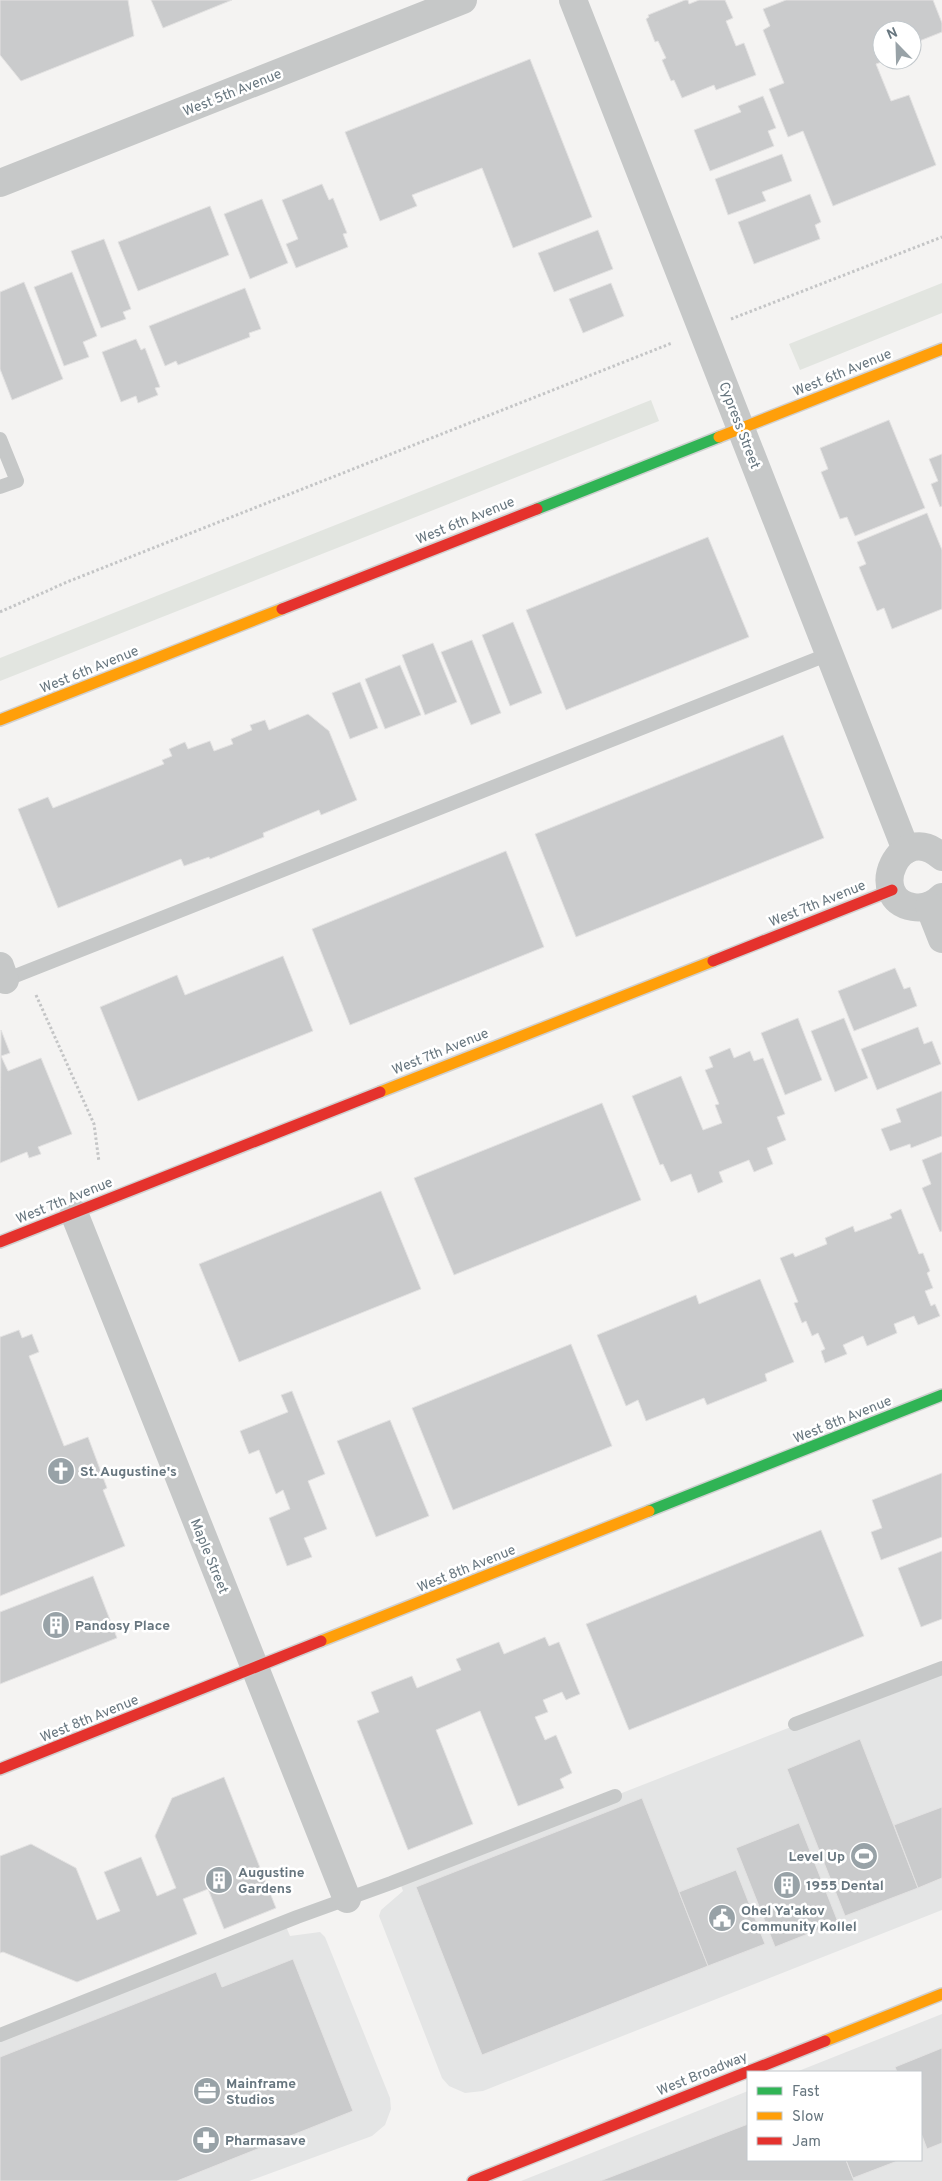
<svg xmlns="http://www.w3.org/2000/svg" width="942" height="2181" font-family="Overpass,sans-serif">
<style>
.built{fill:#e4e5e5}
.green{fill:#e2e5e0}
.building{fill:#cacbcc;stroke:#e3e2e2}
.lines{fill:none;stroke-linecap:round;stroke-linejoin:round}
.fast-casing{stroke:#d0d0d0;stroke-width:14}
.slow-casing{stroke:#d0d0d0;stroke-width:14}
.jam-casing{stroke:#d0d0d0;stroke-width:14}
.path{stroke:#c4c5c6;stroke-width:3;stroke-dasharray:2.5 2.5;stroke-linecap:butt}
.lane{stroke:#c6c8c8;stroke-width:14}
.street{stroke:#c6c8c8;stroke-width:28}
.fast{stroke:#30b455;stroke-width:11}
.slow{stroke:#ff9f0a;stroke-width:11}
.jam{stroke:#e5322d;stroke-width:11}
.labels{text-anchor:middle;stroke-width:5;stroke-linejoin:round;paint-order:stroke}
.street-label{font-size:14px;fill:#67767f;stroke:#fff}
.poi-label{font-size:14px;font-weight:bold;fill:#67767f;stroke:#fff;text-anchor:start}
</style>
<rect width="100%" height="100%" fill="#f4f3f2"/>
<!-- built -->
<g class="built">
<path d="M 942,1668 L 942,1910 L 483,2091 L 465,2093 L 449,2086 L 442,2078 L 379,1916 L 381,1910 L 403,1891 L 399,1880 Z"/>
<path d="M 285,1924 L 290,1936 L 320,1932 L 325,1937 L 390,2098 L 391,2109 L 385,2125 L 372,2136 L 249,2181 L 0,2181 L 0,2035 Z"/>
<path d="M 942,2014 L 942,2181 L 521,2181 L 748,2091 L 748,2160 L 921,2160 L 921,2072 L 796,2072 Z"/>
</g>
<!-- green -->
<g class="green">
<path d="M 942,283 L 942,313 L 800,370 L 789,344 Z"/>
<path d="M 651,400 L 659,421 L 0,681 L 0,658 Z"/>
</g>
<!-- building -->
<g class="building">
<path d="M 0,0 L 128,0 L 134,36 L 21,81 L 0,55 Z"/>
<path d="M 151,0 L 232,0 L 163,28 Z"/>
<path d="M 685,0 L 688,0 L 689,4 L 699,0 L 725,0 L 733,18 L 726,21 L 736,46 L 744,43 L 756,75 L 716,90 L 714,85 L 682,98 L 674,80 L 671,81 L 662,60 L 666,58 L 658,41 L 655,42 L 646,19 L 649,17 L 648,15 Z"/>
<path d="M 786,0 L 933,0 L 942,23 L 942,32 L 912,44 L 912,30 L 882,30 L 882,60 L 887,60 L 876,64 L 891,101 L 909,95 L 936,165 L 833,206 L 803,131 L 788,137 L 769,89 L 784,83 L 763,30 L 770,26 L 763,9 Z"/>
<path d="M 530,59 L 592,217 L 513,248 L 482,168 L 412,195 L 417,206 L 380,221 L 345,132 Z"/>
<path d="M 763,96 L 776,128 L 768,131 L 774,146 L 710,171 L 694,130 L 741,112 L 738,106 Z"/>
<path d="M 782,154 L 792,181 L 762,192 L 766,201 L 728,215 L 715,179 Z"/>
<path d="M 322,184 L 329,200 L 333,198 L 347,233 L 343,234 L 348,247 L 296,268 L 286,244 L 298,239 L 282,200 Z"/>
<path d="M 810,194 L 821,222 L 815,225 L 820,239 L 754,264 L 738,222 Z"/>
<path d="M 262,199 L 288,263 L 250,279 L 224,214 Z"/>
<path d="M 210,206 L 229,255 L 138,291 L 118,242 Z"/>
<path d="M 598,230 L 613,269 L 554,292 L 538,253 Z"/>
<path d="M 104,239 L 131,309 L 123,312 L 126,319 L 101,328 L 71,251 Z"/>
<path d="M 72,272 L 97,336 L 83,342 L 89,357 L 64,366 L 34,287 Z"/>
<path d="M 24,282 L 63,379 L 12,400 L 0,369 L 0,292 Z"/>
<path d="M 611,283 L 624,316 L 583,333 L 569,299 Z"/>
<path d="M 245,288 L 261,329 L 249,333 L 250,337 L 178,365 L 176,361 L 165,366 L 149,326 Z"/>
<path d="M 136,339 L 141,350 L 145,348 L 160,387 L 155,388 L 158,395 L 138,403 L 136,396 L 121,402 L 102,352 Z"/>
<path d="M 889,420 L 925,508 L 855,536 L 847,517 L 840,519 L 821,472 L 828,469 L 820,448 Z"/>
<path d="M 942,454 L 942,506 L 940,507 L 931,484 L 938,481 L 929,459 Z"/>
<path d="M 927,513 L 942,550 L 942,609 L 892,629 L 884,608 L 877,611 L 859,567 L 866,564 L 857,542 Z"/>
<path d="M 708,537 L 749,637 L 566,710 L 526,610 Z"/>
<path d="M 513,622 L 542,693 L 510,706 L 482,635 Z"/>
<path d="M 472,640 L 501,713 L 471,725 L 441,652 Z"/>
<path d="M 433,643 L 457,702 L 425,715 L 402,655 Z"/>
<path d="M 400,665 L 421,715 L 385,729 L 365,679 Z"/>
<path d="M 360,682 L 378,728 L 350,739 L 332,693 Z"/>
<path d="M 308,714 L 329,731 L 357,800 L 321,815 L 319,810 L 263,833 L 264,837 L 210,859 L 209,857 L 184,866 L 181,859 L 58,908 L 18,809 L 48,797 L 53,808 L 164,764 L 162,760 L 172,756 L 169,749 L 185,742 L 188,749 L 210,741 L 214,751 L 233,744 L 231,739 L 252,730 L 250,725 L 265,720 L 269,730 Z"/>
<path d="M 783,735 L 824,838 L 576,937 L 535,834 Z"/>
<path d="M 506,851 L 544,947 L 350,1025 L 312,929 Z"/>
<path d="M 283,956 L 313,1031 L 138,1101 L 100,1007 L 177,975 L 185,995 Z"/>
<path d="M 895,968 L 904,989 L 910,987 L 917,1006 L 854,1031 L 838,991 Z"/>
<path d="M 798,1018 L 822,1080 L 785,1095 L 761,1033 Z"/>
<path d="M 844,1018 L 868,1078 L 835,1092 L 811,1031 Z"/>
<path d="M 918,1027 L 924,1044 L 932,1041 L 941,1064 L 877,1090 L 861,1049 Z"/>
<path d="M 1,1030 L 10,1053 L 1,1056 L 8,1071 L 41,1058 L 72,1134 L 38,1147 L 41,1154 L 29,1158 L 27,1152 L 0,1163 Z"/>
<path d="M 730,1048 L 734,1058 L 750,1051 L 754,1061 L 763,1058 L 785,1114 L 777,1117 L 786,1140 L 767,1148 L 773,1164 L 754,1172 L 749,1160 L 719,1172 L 723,1182 L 698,1193 L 691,1174 L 671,1182 L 663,1164 L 660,1165 L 632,1096 L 681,1076 L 703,1130 L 722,1123 L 715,1105 L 719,1104 L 705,1070 L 713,1067 L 709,1057 Z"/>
<path d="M 942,1091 L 942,1136 L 911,1148 L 910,1144 L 890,1151 L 881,1129 L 901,1122 L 896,1109 Z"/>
<path d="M 602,1103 L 641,1200 L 454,1275 L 414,1178 Z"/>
<path d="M 942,1152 L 942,1231 L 940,1232 L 922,1188 L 931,1184 L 922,1160 Z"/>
<path d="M 381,1191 L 421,1289 L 239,1362 L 199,1264 Z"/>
<path d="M 901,1209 L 919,1254 L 923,1253 L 930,1271 L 927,1273 L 933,1288 L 925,1291 L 931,1306 L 935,1304 L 940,1316 L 918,1325 L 914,1316 L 894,1324 L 897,1333 L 867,1346 L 863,1336 L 843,1345 L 847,1354 L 825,1363 L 821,1351 L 825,1349 L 818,1333 L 812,1336 L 806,1321 L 802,1323 L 794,1303 L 798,1302 L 780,1258 L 793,1253 L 795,1257 L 827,1244 L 825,1238 L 853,1226 L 855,1232 L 892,1218 L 890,1214 Z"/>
<path d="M 760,1279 L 794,1362 L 765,1374 L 767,1381 L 707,1405 L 704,1398 L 646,1421 L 638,1400 L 626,1406 L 597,1335 L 696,1295 L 699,1304 Z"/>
<path d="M 19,1330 L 22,1338 L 32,1334 L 39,1352 L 29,1356 L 64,1446 L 88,1437 L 107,1488 L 103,1490 L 125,1546 L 0,1596 L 0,1337 Z"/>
<path d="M 571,1344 L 612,1446 L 453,1510 L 412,1408 Z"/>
<path d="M 292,1391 L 325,1474 L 308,1481 L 327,1529 L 304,1538 L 312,1557 L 287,1566 L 269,1518 L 290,1509 L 283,1490 L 276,1494 L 259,1450 L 249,1454 L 240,1431 L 288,1412 L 281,1395 Z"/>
<path d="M 390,1420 L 429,1516 L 376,1537 L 337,1441 Z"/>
<path d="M 942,1473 L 942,1537 L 881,1560 L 871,1532 L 882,1528 L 872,1500 Z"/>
<path d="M 821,1530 L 864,1636 L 629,1730 L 586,1624 Z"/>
<path d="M 942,1551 L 942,1619 L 921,1627 L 898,1568 Z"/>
<path d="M 93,1576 L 117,1638 L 0,1684 L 0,1612 Z"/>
<path d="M 545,1637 L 549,1646 L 559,1642 L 580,1694 L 566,1700 L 562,1692 L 543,1700 L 548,1712 L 535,1717 L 545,1740 L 556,1735 L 572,1773 L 560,1779 L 564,1788 L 518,1806 L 480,1711 L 436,1730 L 473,1824 L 408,1850 L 357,1721 L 379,1712 L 371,1692 L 412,1676 L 417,1688 L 461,1670 L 456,1659 L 499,1642 L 504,1654 Z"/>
<path d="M 860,1739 L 918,1888 L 845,1916 L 787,1769 Z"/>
<path d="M 224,1777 L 276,1908 L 224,1929 L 208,1889 L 183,1899 L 197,1934 L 77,1982 L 3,1952 L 0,1953 L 0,1856 L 31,1844 L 76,1868 L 97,1920 L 120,1911 L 104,1872 L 141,1857 L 157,1896 L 176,1888 L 155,1836 L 172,1798 Z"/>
<path d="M 642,1798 L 708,1966 L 482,2055 L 416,1887 Z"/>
<path d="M 942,1807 L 942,1878 L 918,1888 L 894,1825 Z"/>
<path d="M 799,1823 L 838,1922 L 775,1947 L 736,1848 Z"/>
<path d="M 736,1870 L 765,1944 L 708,1966 L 679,1892 Z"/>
<path d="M 293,1959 L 353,2111 L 177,2181 L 0,2181 L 0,2057 L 216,1972 L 222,1987 Z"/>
<path d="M 942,2048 L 942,2143 L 927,2149 L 921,2133 L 921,2072 L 897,2072 L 895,2067 Z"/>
<path d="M 748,2124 L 748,2160 L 846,2160 L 854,2181 L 600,2181 Z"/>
<path d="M 846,2160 L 900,2160 L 853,2178 Z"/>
</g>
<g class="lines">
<!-- fast casing -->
<g class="fast-casing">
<g id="fast">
<path d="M 537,509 L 719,437"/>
<path d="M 649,1511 L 942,1395"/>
</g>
</g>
<!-- slow casing -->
<g class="slow-casing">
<g id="slow">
<path d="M 719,437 L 942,349"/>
<path d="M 0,720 L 282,609"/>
<path d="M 380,1092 L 713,961"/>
<path d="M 321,1641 L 649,1511"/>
<path d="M 825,2041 L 942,1994"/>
</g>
</g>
<!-- jam casing -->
<g class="jam-casing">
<g id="jam">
<path d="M 282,609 L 537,509"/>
<path d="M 713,961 L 892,890"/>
<path d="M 0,1242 L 380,1092"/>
<path d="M 0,1769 L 321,1641"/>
<path d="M 473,2181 L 825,2041"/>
</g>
</g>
<!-- path -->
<g class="path">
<path d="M 731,319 L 942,237"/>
<path d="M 0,612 L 67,582 L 672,343"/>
<path d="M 36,995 L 94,1124 L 99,1162"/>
</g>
<!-- lane -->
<g class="lane">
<path d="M 0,439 L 17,481 L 0,487"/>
<path d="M 5,980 L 829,654"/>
<path d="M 795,1724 L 942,1668"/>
<path d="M 0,2035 L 297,1917 L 391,1883 L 615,1796"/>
</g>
<!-- street -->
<g class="street">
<path d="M 573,0 L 906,850"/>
<path d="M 0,183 L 463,0"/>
<path d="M 942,857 C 899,818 865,899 913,907 C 925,909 934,905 942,897"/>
<path d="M 929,906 L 942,939"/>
<path d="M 0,966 L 5,980"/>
<path d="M 74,1213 L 347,1899"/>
</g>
<!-- fast -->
<use href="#fast" class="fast"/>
<!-- slow -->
<use href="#slow" class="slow"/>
<!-- jam -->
<use href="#jam" class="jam"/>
</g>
<!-- icons -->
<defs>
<g id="church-disc" transform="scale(1.4375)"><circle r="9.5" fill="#98a2a7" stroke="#fff"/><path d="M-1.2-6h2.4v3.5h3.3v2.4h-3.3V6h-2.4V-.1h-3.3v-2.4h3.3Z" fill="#fff"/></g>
<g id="building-disc" transform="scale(1.4375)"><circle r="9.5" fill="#98a2a7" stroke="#fff"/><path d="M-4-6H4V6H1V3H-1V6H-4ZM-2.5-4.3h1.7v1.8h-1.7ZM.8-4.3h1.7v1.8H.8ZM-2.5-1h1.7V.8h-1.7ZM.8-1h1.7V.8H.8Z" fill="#fff"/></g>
<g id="stadium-disc" transform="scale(1.4375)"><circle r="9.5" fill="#98a2a7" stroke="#fff"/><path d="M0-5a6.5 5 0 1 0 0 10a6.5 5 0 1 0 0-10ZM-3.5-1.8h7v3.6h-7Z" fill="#fff"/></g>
<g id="civic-disc" transform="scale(1.4375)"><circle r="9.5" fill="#98a2a7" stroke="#fff"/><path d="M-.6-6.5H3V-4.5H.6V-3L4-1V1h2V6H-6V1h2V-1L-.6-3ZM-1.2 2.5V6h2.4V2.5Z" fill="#fff"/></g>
<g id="office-disc" transform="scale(1.4375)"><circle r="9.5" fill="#98a2a7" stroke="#fff"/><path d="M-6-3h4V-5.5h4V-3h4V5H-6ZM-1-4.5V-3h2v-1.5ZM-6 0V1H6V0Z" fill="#fff"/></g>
<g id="pharmacy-disc" transform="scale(1.4375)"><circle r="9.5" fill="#98a2a7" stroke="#fff"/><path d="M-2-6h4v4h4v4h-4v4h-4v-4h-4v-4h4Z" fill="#fff"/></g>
</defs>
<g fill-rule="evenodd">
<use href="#church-disc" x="61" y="1471"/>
<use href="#building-disc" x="56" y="1625"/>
<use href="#stadium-disc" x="864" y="1856"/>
<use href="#building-disc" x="219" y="1880"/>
<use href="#building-disc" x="787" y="1885"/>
<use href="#civic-disc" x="722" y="1918"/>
<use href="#office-disc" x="207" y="2091"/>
<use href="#pharmacy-disc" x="206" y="2140"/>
</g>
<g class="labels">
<!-- street labels -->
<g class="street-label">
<text transform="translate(232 92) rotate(-22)" y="5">West 5th Avenue</text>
<text transform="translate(842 372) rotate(-22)" y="5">West 6th Avenue</text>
<text transform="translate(740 425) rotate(69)" y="5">Cypress Street</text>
<text transform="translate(465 520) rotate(-22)" y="5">West 6th Avenue</text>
<text transform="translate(89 669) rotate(-22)" y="5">West 6th Avenue</text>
<text transform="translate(817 903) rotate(-22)" y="5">West 7th Avenue</text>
<text transform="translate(440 1051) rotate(-22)" y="5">West 7th Avenue</text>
<text transform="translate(64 1200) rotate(-22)" y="5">West 7th Avenue</text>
<text transform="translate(842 1419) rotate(-22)" y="5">West 8th Avenue</text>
<text transform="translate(210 1556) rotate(68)" y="5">Maple Street</text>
<text transform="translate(466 1568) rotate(-22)" y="5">West 8th Avenue</text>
<text transform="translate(89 1718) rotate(-22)" y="5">West 8th Avenue</text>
<text transform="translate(702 2073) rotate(-22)" y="5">West Broadway</text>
</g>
<!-- poi labels -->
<g class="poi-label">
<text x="80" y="1476">St. Augustine's</text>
<text x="75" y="1630">Pandosy Place</text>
<text x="845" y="1861" text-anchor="end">Level Up</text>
<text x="238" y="1877">Augustine<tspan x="238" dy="16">Gardens</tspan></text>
<text x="806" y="1890">1955 Dental</text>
<text x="741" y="1915">Ohel Ya'akov<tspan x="741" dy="16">Community Kollel</tspan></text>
<text x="226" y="2088">Mainframe<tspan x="226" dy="16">Studios</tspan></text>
<text x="225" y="2145">Pharmasave</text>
</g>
</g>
<!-- legend -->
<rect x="747" y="2071" width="175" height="90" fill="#ffffff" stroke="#c2c8cc"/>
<rect x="757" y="2087" width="25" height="8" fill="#30b455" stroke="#c2c8cc"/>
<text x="792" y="2096" font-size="15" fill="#67767f">Fast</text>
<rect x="757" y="2112" width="25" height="8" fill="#ff9f0a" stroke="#c2c8cc"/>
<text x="792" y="2121" font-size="15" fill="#67767f">Slow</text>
<rect x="757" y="2137" width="25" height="8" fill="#e5322d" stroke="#c2c8cc"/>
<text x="792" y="2146" font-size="15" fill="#67767f">Jam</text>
<!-- north arrow -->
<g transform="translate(897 45) rotate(337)"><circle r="24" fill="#ffffff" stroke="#c2c8cc"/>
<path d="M0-4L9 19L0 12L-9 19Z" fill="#98a2a7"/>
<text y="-8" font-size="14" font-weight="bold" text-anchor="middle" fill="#67767f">N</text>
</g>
</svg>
